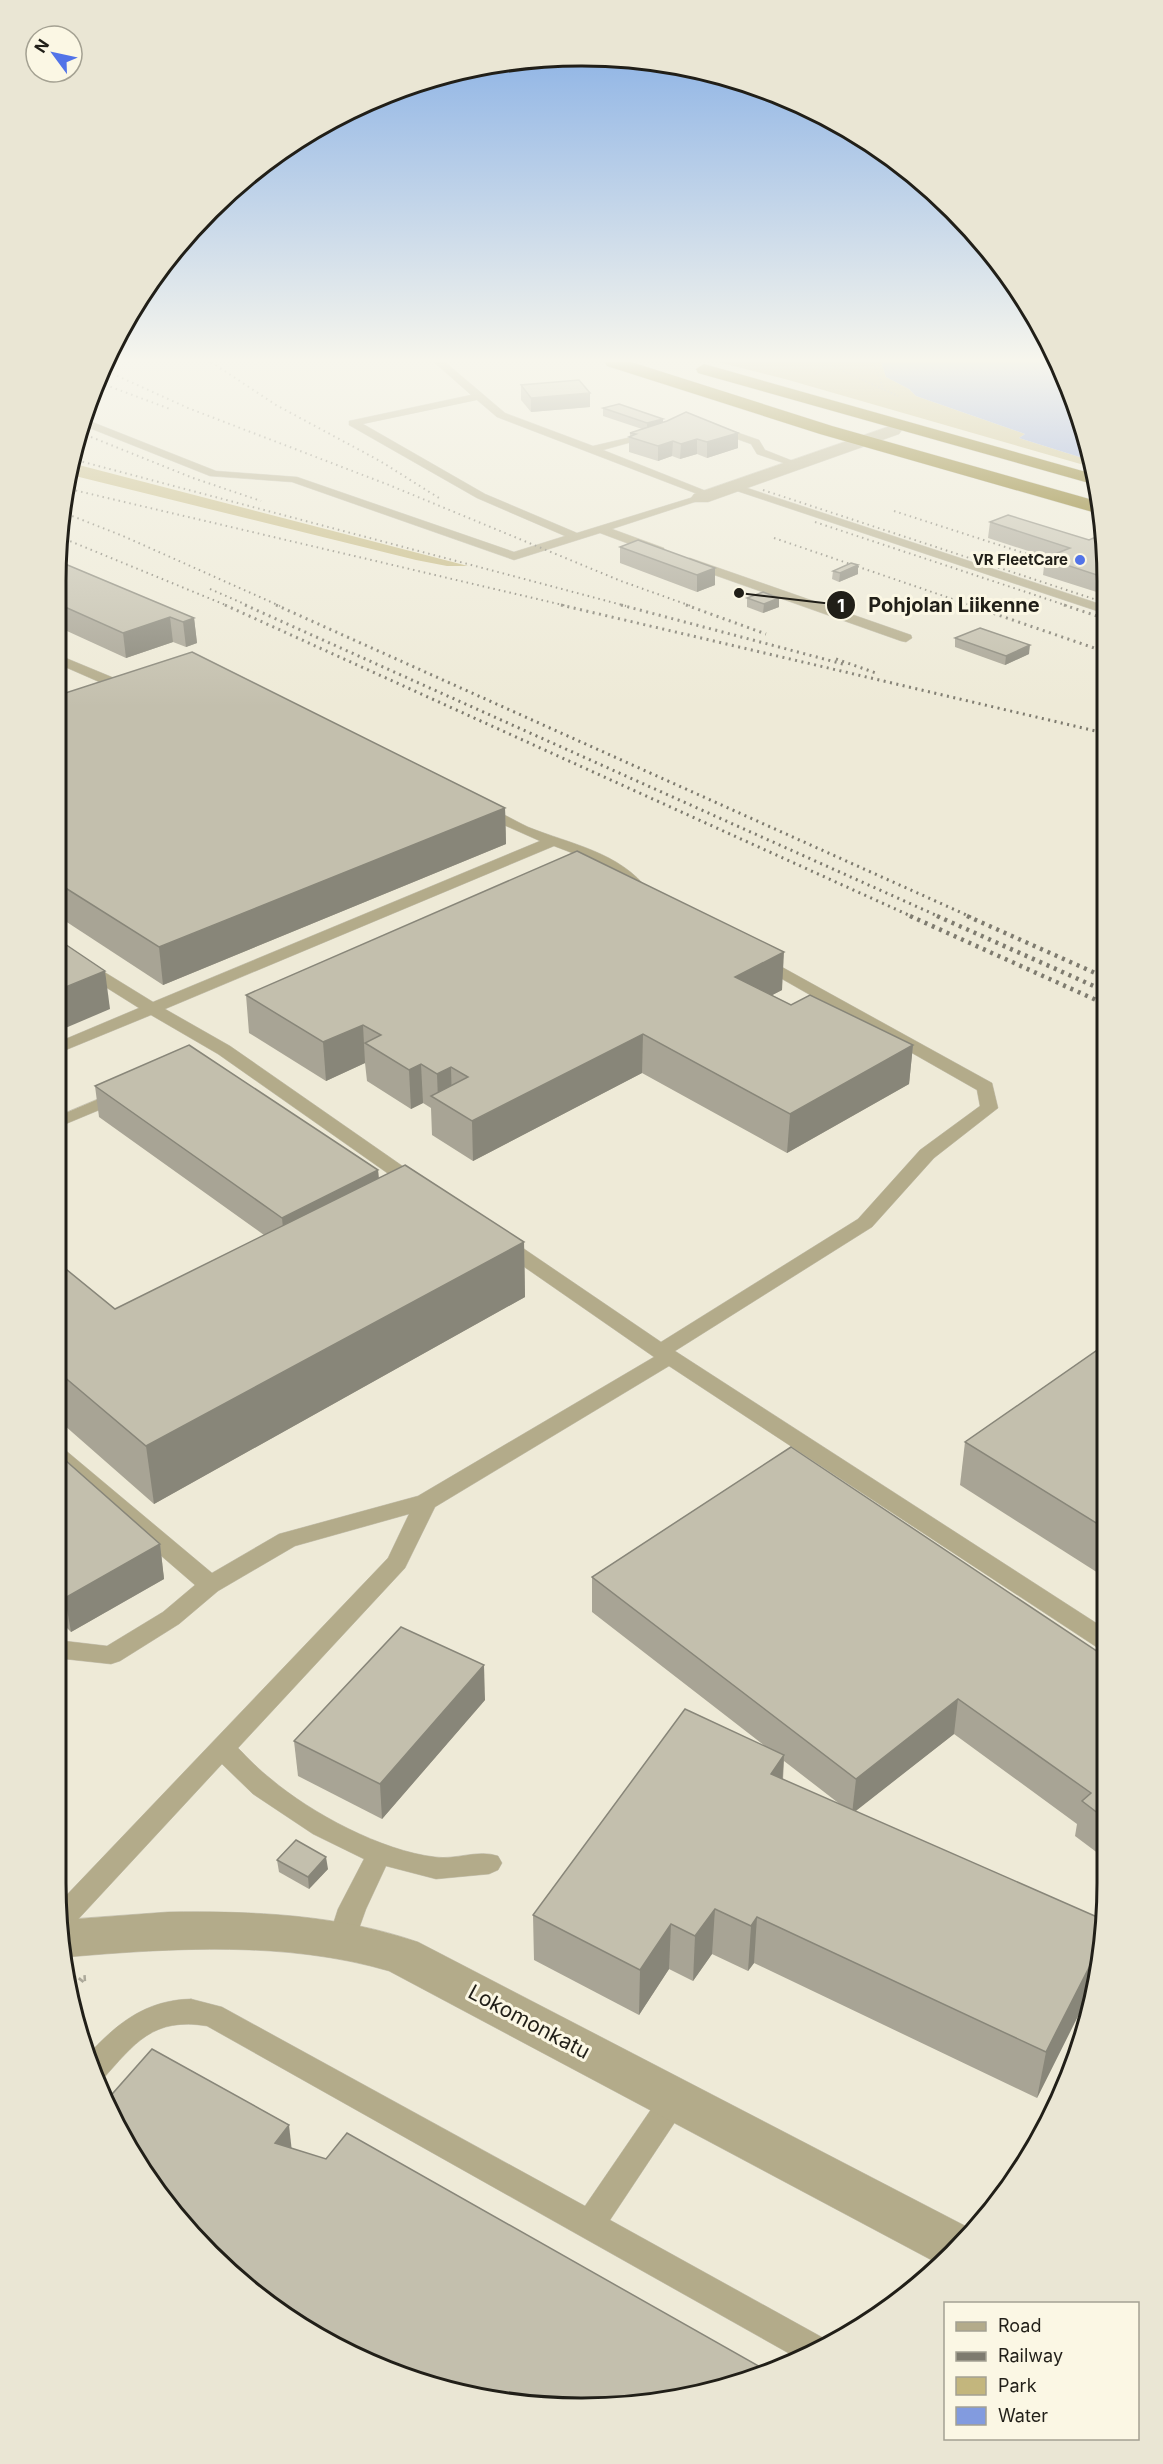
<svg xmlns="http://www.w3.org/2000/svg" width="1163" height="2464" font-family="Inter,sans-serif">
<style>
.green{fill:#c3b67d}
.water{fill:#829bdf}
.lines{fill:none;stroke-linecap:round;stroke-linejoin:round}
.lane-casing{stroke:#c9c5b5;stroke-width:1}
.street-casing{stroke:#c9c5b5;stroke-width:1}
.highway-casing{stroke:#c9c5b5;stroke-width:1}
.path-far1{stroke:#aca99a;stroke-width:2;stroke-dasharray:1.5 2;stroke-linecap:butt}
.path{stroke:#aca99a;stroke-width:6;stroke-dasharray:4.5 7;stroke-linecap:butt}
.lane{fill:#b3ab8a;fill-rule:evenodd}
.street{fill:#b3ab8a;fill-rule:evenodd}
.highway{fill:#766300;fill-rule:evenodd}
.rail-far2{stroke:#7e7b6f;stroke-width:2;stroke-dasharray:1.5 4;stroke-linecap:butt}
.rail-far1{stroke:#7e7b6f;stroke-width:3;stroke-dasharray:2 4.5;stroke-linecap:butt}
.rail{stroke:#7e7b6f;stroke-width:4.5;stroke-dasharray:3 5;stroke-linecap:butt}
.wall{fill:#a8a495;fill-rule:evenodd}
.shaded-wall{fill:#888679}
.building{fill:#c3bfad;stroke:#888679;stroke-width:1.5}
.poi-dot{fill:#5273e8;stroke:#fbf7e4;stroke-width:2}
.labels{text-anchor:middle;stroke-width:6;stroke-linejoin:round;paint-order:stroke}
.far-poi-label{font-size:15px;font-weight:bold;fill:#211f18;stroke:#fbf7e4;text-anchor:end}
.near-street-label{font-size:21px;fill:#211f18;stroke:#fbf7e4}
.rim{fill:none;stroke:#211f18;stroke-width:3}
.leader{fill:none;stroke:#211f18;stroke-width:2}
.callout-dot{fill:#211f18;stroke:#fbf7e4;stroke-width:2}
.mark-label{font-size:18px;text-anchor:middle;font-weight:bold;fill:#fff}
.callout-label{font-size:20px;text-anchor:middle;font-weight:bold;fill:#211f18;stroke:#fbf7e4;stroke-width:6;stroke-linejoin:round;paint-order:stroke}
</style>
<rect width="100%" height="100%" fill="#eeead7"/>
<!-- green -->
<g class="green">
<path d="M 718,362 L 881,362 L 886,377 L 909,389 L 916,396 L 1025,434 L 1019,438 L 1089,460 L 1091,467 L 785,379 Z"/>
<path d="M 71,463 L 468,566 L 447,566 L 416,560 L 67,474 Z"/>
</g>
<!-- water -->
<path class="water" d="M 881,362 L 1057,362 L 1067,380 L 1089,460 L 1019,438 L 1025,434 L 916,396 L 909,389 L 886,377 Z"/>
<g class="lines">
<!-- lane casing -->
<g class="lane-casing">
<g id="lane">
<path d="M 434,362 L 445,362 L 505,413 L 593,446 L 657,431 L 657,435 L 603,450 L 716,495 L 612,529 L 664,548 L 664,554 L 656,554 L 600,533 L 514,560 L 292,482 L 210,476 L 82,425 L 84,419 L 87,420 L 216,471 L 297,477 L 514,552 L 565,536 L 477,498 L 349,425 L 349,421 L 471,395 ZM 477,400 L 497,417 L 700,495 L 577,533 L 485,494 L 363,424 Z"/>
<path d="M 713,424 L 759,440 L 765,450 L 803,465 L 798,468 L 757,454 L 751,444 L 709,429 L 709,425 Z"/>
<path d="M 735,484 L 1103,605 L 1103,613 L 731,489 L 731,485 Z"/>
<path d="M 690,558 L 911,635 L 912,638 L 906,642 L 901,641 L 686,565 L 684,562 Z"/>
<path d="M 56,654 L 114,678 L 116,681 L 114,684 L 104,684 L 56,663 Z"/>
<path d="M 482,806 C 498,810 513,820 528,827 C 570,844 620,852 649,891 L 647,894 L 635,894 C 608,868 589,859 554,846 L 165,1009 L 230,1046 L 424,1181 L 426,1185 L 424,1189 L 410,1189 L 218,1054 L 151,1015 L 56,1054 L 56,1043 L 139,1008 L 56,956 L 56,944 L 62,946 L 153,1002 L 540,841 L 477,813 L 475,810 Z"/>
<path d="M 760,955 L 992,1083 L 998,1108 L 934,1158 L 872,1227 L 675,1351 L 1107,1630 L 1107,1651 L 1098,1648 L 669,1366 L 435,1507 L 405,1568 L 238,1748 C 248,1758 259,1770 271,1779 C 311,1813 382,1851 435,1857 C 456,1860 478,1849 498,1856 L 502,1863 L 498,1870 L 489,1874 L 436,1879 L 386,1866 L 366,1909 L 352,1948 L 342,1951 L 332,1948 L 328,1940 L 338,1909 L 364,1859 L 313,1834 L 253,1794 L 222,1764 L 71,1927 L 63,1929 L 59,1903 L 388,1558 L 409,1514 L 295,1546 L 218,1591 L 179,1624 L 120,1661 L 111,1664 L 56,1658 L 56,1640 L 107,1646 L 163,1612 L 195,1585 L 56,1465 L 56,1447 L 64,1449 L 212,1573 L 279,1534 L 418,1496 L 654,1357 L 497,1248 L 494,1244 L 497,1240 L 511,1240 L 661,1342 L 858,1219 L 920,1150 L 980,1106 L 977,1090 L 754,963 L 752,960 L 754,957 Z"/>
<path d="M 122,1089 L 128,1090 L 131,1094 L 128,1098 L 56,1128 L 56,1117 Z"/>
<path d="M 191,1999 L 222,2007 L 585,2206 L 665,2089 L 675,2085 L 685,2089 L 690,2098 L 685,2107 L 610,2220 L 827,2340 L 829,2345 L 799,2359 L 207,2026 C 153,2017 135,2043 102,2080 L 97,2082 L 86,2057 C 116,2024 145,2000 191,1999 Z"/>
</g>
</g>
<!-- street casing -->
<g class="street-casing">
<g id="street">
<path d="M 893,425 L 899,426 L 902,430 L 899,434 L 708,502 L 694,502 L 691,498 L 694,494 Z"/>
<path d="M 168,1912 C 254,1911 337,1914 418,1942 L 975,2231 L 937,2263 L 389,1971 C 286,1941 174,1948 68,1957 L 62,1920 Z"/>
</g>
</g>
<!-- highway casing -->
<g class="highway-casing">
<g id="highway">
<path d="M 605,362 L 631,362 L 832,426 L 1100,502 L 1103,515 L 820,434 L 607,366 Z"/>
<path d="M 704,364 L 1093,474 L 1096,485 L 698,373 L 696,369 Z"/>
</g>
</g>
<!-- path-far1 -->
<g class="path-far1">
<path d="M 824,362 L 898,396"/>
<path d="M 874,362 L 883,389"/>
<path d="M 816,375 L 826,363"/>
</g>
<!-- path -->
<g class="path">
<path d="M 72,1979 L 86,1978"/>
<path d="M 73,1990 L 82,1979"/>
</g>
<!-- lane -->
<use href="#lane" class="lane"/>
<!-- street -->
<use href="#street" class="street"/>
<!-- highway -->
<use href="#highway" class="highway"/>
<!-- rail-far2 -->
<g class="rail-far2">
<path d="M 211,362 L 276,405 L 380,461 L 439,498"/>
<path d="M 102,369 L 188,408 L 389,485 L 621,581 L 691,606"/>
<path d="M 95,381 L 170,409"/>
<path d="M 91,437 L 193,478 L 261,501"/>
<path d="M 72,459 L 626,606"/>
<path d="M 65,488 L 567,606"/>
<path d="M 763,490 L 1103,602"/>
<path d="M 894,511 L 1061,565"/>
<path d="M 62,512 L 123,536 L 280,606"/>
<path d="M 815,522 L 1068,606"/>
<path d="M 60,537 L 228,606"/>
<path d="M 774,538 L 973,606"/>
<path d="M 210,589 L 249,606"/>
</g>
<!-- rail-far1 -->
<g class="rail-far1">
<path d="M 225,605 L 913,917"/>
<path d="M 245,605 L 940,917"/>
<path d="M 276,605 L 971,917"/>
<path d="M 561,605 L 1104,733"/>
<path d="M 621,605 L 843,664"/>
<path d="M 686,605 L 766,634"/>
<path d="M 969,605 L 1103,651"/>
<path d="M 1064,605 L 1103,618"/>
<path d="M 836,659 L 876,673"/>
</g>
<!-- rail -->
<g class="rail">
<path d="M 910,916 L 1105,1004"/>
<path d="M 937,916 L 1105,991"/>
<path d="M 967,916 L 1104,977"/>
</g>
</g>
<!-- wall -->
<g class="wall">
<path d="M 521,385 L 590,393 L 590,407 L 531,412 L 521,400 Z"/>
<path d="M 603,408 L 663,419 L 663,423 L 738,448 L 707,458 L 697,454 L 680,459 L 672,456 L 658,461 L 629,452 L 629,437 L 630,436 L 630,433 L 642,429 L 603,416 Z"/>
<path d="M 990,522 L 1089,540 L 1103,534 L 1103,594 L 1043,575 L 1045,558 L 1047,557 L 988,538 Z"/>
<path d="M 638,540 L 715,585 L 697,592 L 620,563 L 620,547 Z"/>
<path d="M 858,565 L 858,574 L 839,582 L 832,579 L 833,571 Z"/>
<path d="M 56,581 L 194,618 L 197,643 L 186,647 L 173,642 L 126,658 L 56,626 Z"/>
<path d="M 747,598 L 779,607 L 763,613 L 747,607 Z"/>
<path d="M 955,638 L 1029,654 L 1005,665 L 955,647 Z"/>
<path d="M 56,696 L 505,808 L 506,844 L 163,985 L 56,915 Z"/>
<path d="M 782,990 L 772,995 L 791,1005 L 913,1045 L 909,1084 L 787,1153 L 642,1073 L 473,1161 L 432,1135 L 431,1108 L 423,1103 L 411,1109 L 367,1081 L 365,1063 L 326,1081 L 249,1033 L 246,995 Z"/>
<path d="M 95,1086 L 378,1170 L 379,1178 L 524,1242 L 525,1297 L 154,1504 L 56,1418 L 56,1261 L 115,1309 L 264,1235 L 99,1117 Z"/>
<path d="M 1106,1344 L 1106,1578 L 960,1485 L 965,1442 Z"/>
<path d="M 56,1452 L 160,1544 L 164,1579 L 71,1632 L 56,1617 Z"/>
<path d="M 592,1577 L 1107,1658 L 1107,1860 L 1075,1836 L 1077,1824 L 954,1734 L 855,1811 L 1104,1920 L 1098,1976 L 1037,2098 L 754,1963 L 748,1971 L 712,1954 L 693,1981 L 669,1969 L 639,2015 L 534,1960 L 533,1915 L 765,1746 L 592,1612 ZM 784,1761 L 841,1805 L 783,1780 Z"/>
<path d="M 485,1700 L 382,1819 L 298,1776 L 294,1741 Z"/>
<path d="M 277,1860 L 328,1869 L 309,1889 L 279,1872 Z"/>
</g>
<!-- shaded-wall -->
<g class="shaded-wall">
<path d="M 590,393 L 590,407 L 531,412 L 531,398 Z"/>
<path d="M 663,419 L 663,426 L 647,431 L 647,423 Z"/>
<path d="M 738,433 L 738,448 L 707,458 L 707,442 Z"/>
<path d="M 697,439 L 697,454 L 680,459 L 681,444 Z"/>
<path d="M 673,441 L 672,456 L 658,461 L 658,446 Z"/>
<path d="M 858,565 L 858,574 L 839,582 L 840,573 Z"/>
<path d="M 715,568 L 715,585 L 697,592 L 697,575 Z"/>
<path d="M 779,598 L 779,607 L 763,613 L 764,604 Z"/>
<path d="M 170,617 L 173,642 L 126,658 L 123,633 Z"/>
<path d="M 194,618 L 197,643 L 186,647 L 183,622 Z"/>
<path d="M 1030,645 L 1029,654 L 1005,665 L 1006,656 Z"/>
<path d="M 505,808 L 506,844 L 163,985 L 159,947 Z"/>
<path d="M 784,952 L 782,990 L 734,1015 L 735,977 Z"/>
<path d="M 105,971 L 110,1009 L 56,1032 L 56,991 Z"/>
<path d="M 363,1025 L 365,1063 L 326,1081 L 323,1042 Z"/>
<path d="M 643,1034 L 642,1073 L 473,1161 L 472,1121 Z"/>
<path d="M 913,1045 L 909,1084 L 787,1153 L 790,1114 Z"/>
<path d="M 421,1064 L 423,1103 L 411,1109 L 409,1070 Z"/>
<path d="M 451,1067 L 452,1106 L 438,1100 L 437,1074 Z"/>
<path d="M 378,1170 L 380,1202 L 285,1250 L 282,1218 Z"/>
<path d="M 524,1242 L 525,1297 L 154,1504 L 146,1446 Z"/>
<path d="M 160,1544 L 164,1579 L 71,1632 L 65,1598 Z"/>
<path d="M 484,1665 L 485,1700 L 382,1819 L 380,1784 Z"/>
<path d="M 958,1699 L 954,1734 L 852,1814 L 856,1779 Z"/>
<path d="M 56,1701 L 60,1728 L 56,1731 Z"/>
<path d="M 784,1755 L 781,1800 L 771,1774 Z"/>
<path d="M 326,1857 L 328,1869 L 309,1889 L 308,1877 Z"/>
<path d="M 715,1909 L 712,1954 L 693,1981 L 695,1936 Z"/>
<path d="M 757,1917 L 754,1963 L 748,1971 L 751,1926 Z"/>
<path d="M 671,1924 L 669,1969 L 639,2015 L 640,1970 Z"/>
<path d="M 1102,1942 L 1098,1976 L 1037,2098 L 1046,2052 Z"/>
<path d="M 289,2125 L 294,2170 L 275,2143 Z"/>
</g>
<!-- building -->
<g class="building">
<path d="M 579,380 L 590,393 L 531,398 L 521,385 Z"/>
<path d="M 619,404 L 663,419 L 647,423 L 603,408 Z"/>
<path d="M 686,412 L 738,433 L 707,442 L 697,439 L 681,444 L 673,441 L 658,446 L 629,437 L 636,434 L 630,433 L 667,421 Z"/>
<path d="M 1008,515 L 1089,540 L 1103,534 L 1103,577 L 1045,558 L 1070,548 L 990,522 Z"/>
<path d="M 638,540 L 715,568 L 697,575 L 620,547 Z"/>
<path d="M 58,561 L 194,618 L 183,622 L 170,617 L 123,633 L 56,603 L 56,581 Z"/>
<path d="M 851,563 L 858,565 L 840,573 L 833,571 Z"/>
<path d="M 763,592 L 779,598 L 764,604 L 747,598 Z"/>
<path d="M 980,628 L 1030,645 L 1006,656 L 955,638 Z"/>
<path d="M 192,652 L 505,808 L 159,947 L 56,882 L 56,696 Z"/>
<path d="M 577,851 L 784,952 L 735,977 L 791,1005 L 810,995 L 913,1045 L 790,1114 L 643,1034 L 472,1121 L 431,1096 L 468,1077 L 451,1067 L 437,1074 L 421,1064 L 409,1070 L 365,1043 L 381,1035 L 363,1025 L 323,1042 L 246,995 Z"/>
<path d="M 56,938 L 105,971 L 56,991 Z"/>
<path d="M 189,1045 L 378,1170 L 282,1218 L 95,1086 Z"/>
<path d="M 405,1165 L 524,1242 L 146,1446 L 56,1370 L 56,1261 L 115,1309 Z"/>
<path d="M 1106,1344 L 1106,1529 L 965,1442 Z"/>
<path d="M 791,1447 L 1107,1658 L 1107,1820 L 1082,1801 L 1091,1793 L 958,1699 L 856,1779 L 592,1577 Z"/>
<path d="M 56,1452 L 160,1544 L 65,1598 L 56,1589 Z"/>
<path d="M 401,1627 L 484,1665 L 380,1784 L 294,1741 Z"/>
<path d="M 685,1709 L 784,1755 L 771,1774 L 1104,1920 L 1102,1942 L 1046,2052 L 757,1917 L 751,1926 L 715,1909 L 695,1936 L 671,1924 L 640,1970 L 533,1915 Z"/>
<path d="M 296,1840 L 326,1857 L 308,1877 L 277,1860 Z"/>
<path d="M 152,2049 L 289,2125 L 275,2143 L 326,2159 L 347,2133 L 769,2372 L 750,2381 L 650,2404 L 479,2398 L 319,2338 L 186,2229 L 126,2145 L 106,2101 Z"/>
</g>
<!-- sky -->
<linearGradient id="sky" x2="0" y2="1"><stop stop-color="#7faae4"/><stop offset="0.51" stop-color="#f7f6ed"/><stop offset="1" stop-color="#f7f6ed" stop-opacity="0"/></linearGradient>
<rect width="1163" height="707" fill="url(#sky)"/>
<!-- markers -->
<circle class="poi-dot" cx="1080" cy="560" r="6"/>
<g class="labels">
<!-- far-poi labels -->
<g class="far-poi-label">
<text x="1068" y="565">VR FleetCare</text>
</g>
<!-- near-street labels -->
<g class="near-street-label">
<text transform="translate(529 2022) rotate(28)" y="7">Lokomonkatu</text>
</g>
</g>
<!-- crop -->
<path d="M0 0H1163V2464H0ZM581 66H582A515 515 0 0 1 1097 581V1883A515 515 0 0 1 582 2398H581A515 515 0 0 1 66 1883V581A515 515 0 0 1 581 66Z" fill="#eae6d4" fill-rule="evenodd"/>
<path class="rim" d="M581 66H582A515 515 0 0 1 1097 581V1883A515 515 0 0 1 582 2398H581A515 515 0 0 1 66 1883V581A515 515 0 0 1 581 66Z"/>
<!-- callouts -->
<path class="leader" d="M739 593L841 605"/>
<g class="callout-dot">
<circle cx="739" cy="593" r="6"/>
<circle cx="841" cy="605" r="15"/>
</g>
<g class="mark-label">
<text x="841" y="612">1</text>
</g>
<g class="callout-label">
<text x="954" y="612">Pohjolan Liikenne</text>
</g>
<!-- legend -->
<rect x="944" y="2302" width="195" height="138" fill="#fbf7e4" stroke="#a4a192" stroke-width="1.5"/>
<rect x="956" y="2322" width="30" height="9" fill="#b3ab8a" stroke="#a4a192" stroke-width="1.5"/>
<text x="998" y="2332" font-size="18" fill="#211f18">Road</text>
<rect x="956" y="2352" width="30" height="9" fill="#7e7b6f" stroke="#a4a192" stroke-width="1.5"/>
<text x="998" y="2362" font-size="18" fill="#211f18">Railway</text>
<rect x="956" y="2377" width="30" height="18" fill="#c3b67d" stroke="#a4a192" stroke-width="1.5"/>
<text x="998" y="2392" font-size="18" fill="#211f18">Park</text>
<rect x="956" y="2407" width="30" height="18" fill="#829bdf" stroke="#a4a192" stroke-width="1.5"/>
<text x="998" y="2422" font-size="18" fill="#211f18">Water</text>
<!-- north arrow -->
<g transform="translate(54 54) rotate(303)"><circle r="28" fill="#fbf7e4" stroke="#a4a192" stroke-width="1.5"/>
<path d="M0-4.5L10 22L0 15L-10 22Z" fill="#5273e8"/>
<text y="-9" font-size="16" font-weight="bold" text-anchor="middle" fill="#211f18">N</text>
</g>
</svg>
